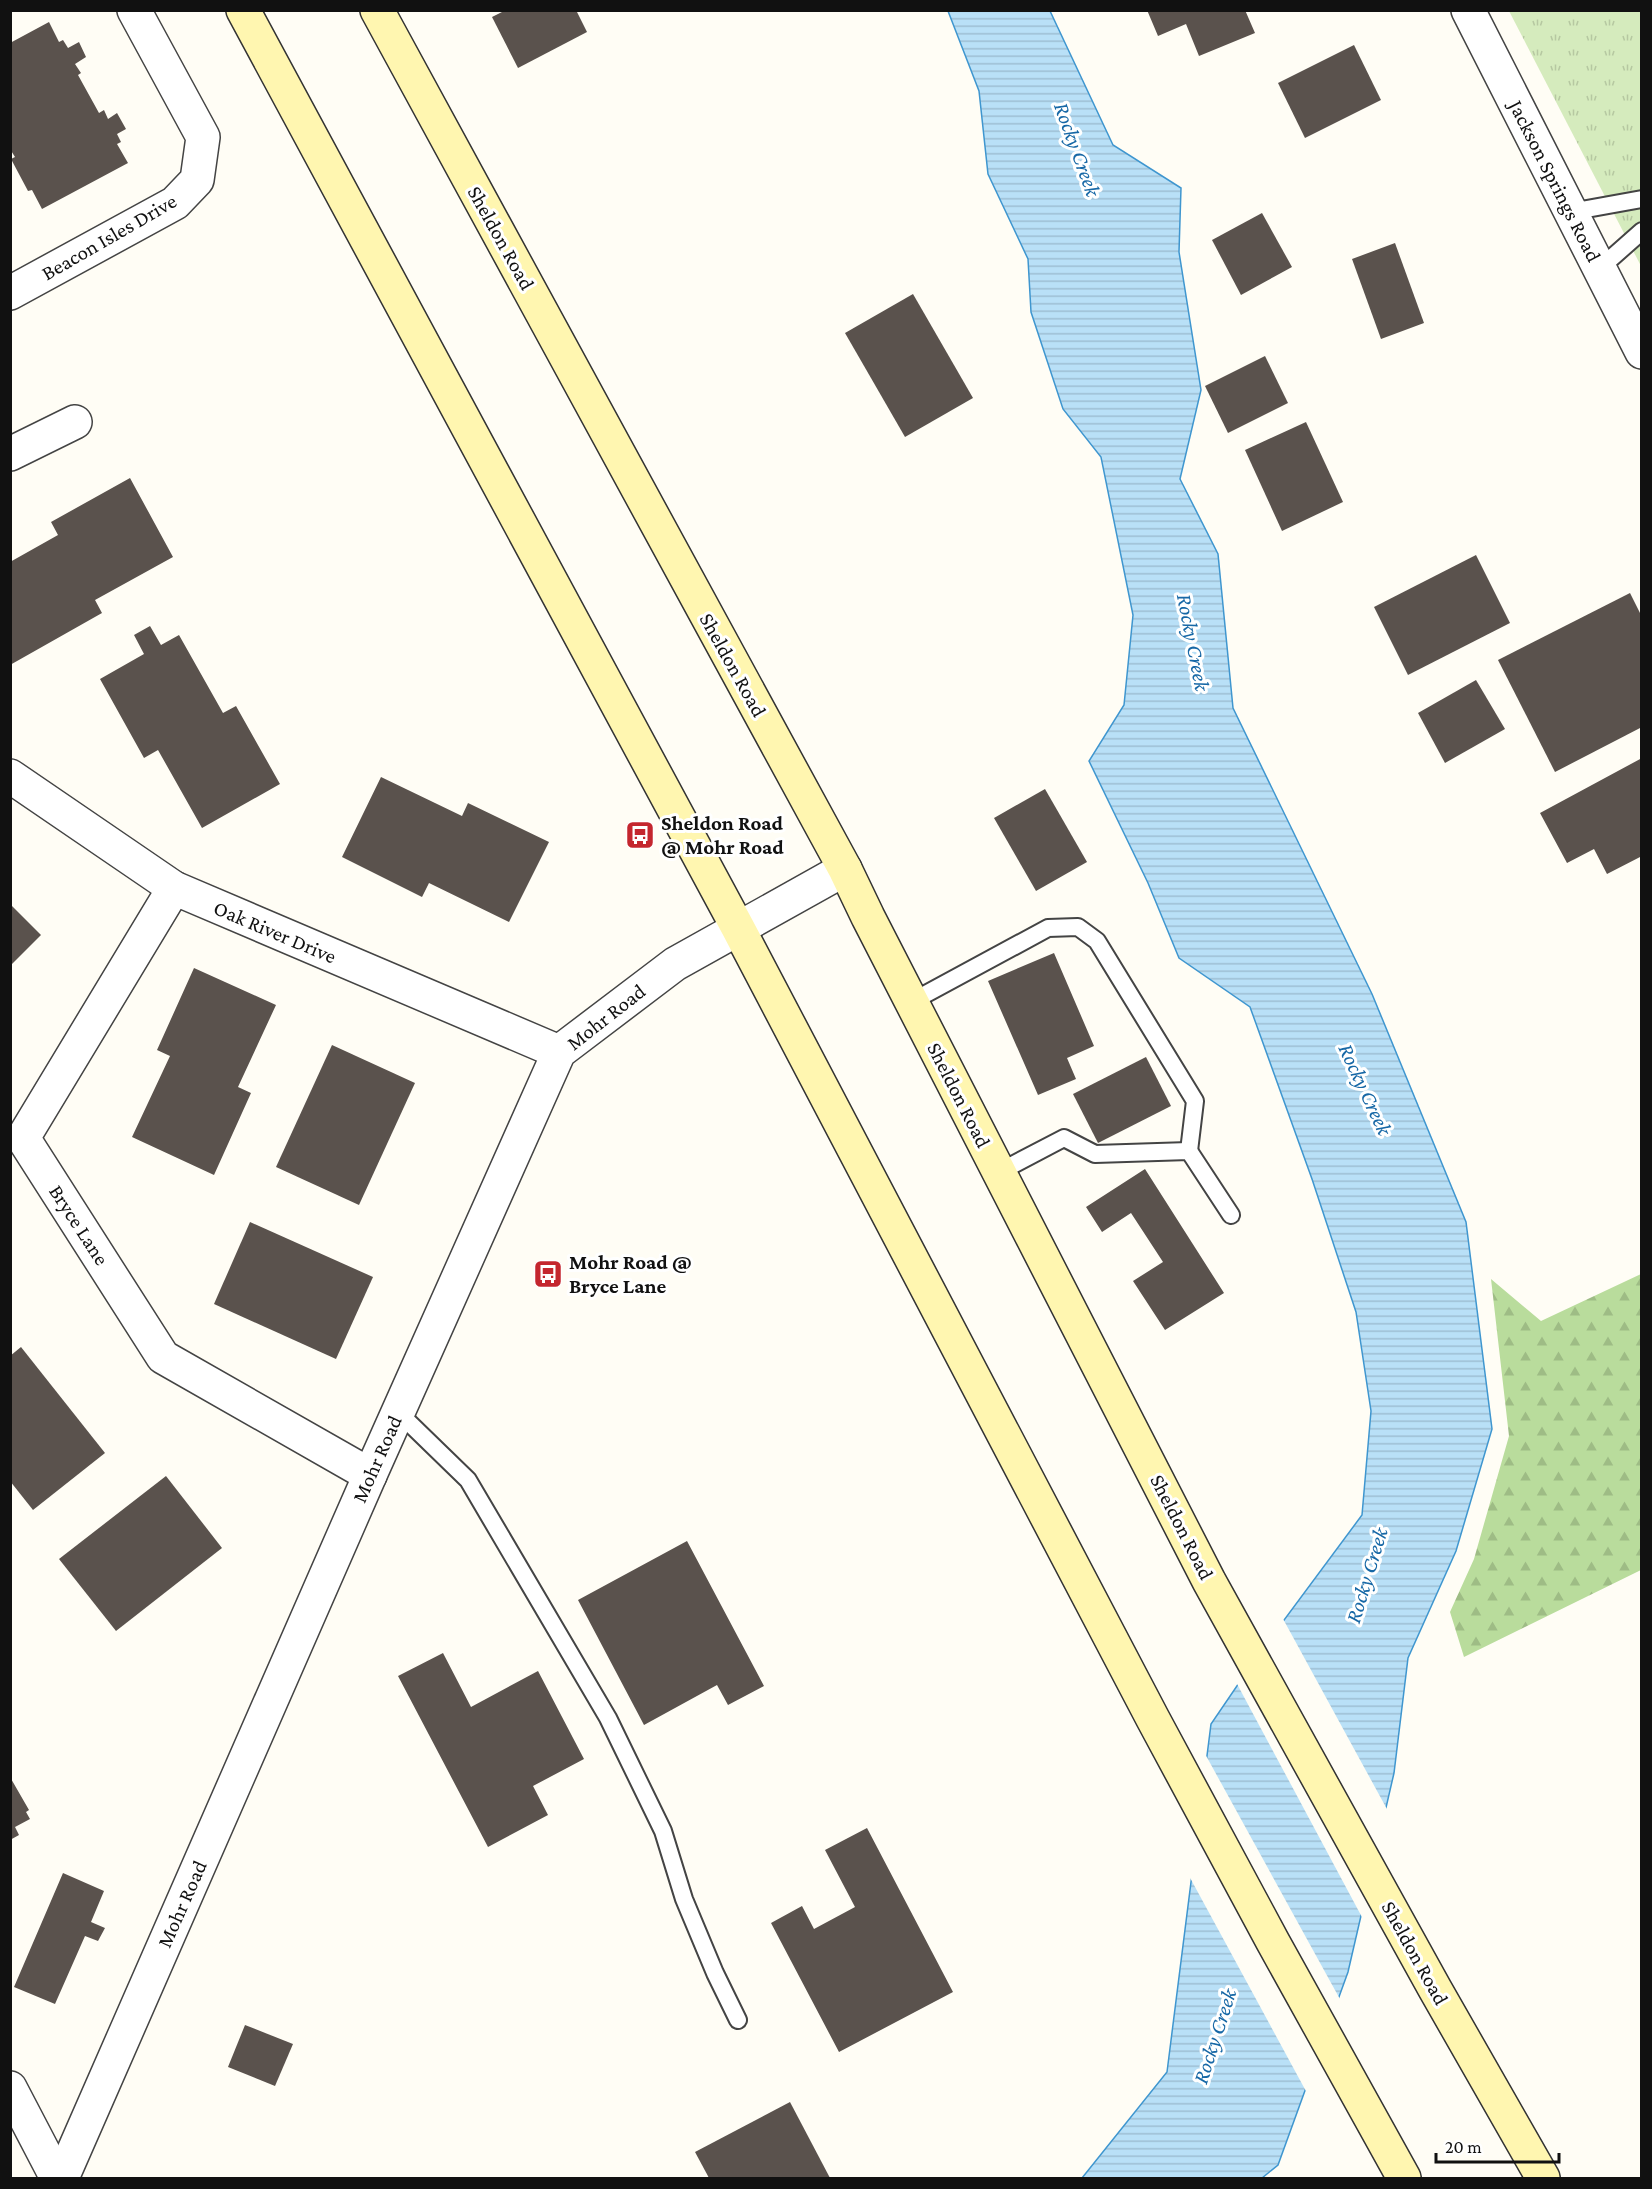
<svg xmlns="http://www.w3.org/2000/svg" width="1652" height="2189" font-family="'Crimson Pro',serif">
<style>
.grass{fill:url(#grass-tufts)}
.forest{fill:url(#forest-firs)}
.water{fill:url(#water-rules);stroke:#3f96cf;stroke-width:1.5}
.pier{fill:#fffdf5}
.building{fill:#5a524d}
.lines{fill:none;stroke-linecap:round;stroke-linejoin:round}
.lane-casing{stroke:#444;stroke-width:20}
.street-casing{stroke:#444;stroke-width:36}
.secondary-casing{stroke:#333;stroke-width:36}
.lane{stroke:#fff;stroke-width:16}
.street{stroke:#fff;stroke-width:33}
.secondary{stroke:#fff6b0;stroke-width:33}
.labels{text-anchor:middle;stroke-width:6;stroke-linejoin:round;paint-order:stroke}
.street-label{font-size:21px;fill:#111;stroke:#fff}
.poi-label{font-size:21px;font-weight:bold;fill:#111;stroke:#fff;text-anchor:start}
.water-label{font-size:22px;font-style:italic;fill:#1768a6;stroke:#fff}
</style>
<defs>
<pattern id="grass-tufts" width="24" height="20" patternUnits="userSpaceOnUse" patternTransform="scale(1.5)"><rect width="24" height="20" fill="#d5ebbd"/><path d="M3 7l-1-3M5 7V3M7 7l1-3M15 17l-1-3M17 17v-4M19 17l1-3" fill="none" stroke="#b6c8a1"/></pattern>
<pattern id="forest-firs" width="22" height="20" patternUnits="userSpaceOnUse" patternTransform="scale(1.5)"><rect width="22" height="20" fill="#b9dc9c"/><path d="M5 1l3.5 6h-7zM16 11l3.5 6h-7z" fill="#9ebc85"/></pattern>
<pattern id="water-rules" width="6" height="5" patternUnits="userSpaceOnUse" patternTransform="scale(1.5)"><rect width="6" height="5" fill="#b9e0f7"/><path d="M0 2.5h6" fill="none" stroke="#9ebfd3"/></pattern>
</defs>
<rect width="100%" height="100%" fill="#fffdf5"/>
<!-- grass -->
<path class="grass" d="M 1509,11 L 1641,11 L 1641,266 Z"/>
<!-- forest -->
<path class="forest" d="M 1641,1274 L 1641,1570 L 1464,1657 L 1450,1612 L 1474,1559 L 1509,1436 L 1491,1279 L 1541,1321 Z"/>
<!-- water -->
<path class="water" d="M 948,11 L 1050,11 L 1113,145 L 1181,188 L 1179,252 L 1201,390 L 1180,479 L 1218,554 L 1233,708 L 1372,994 L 1466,1222 L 1492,1429 L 1456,1551 L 1408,1658 L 1394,1773 L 1348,1972 L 1278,2165 L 1262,2178 L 1082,2178 L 1167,2072 L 1211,1724 L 1256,1658 L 1362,1515 L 1371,1411 L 1356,1312 L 1312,1179 L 1250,1007 L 1179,958 L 1148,883 L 1089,761 L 1124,705 L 1133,615 L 1101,457 L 1063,409 L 1031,312 L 1028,259 L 988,174 L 979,91 Z"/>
<!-- pier -->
<g class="pier">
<path d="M 1282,1617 L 1388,1811 L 1363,1919 L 1236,1682 Z"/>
<path d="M 1204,1752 L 1341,2001 L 1307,2093 L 1188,1874 Z"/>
</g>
<!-- building -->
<g class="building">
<path d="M 506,10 L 576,10 L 587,32 L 518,68 L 492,17 Z"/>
<path d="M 1147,10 L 1245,10 L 1255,33 L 1199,56 L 1186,24 L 1158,36 Z"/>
<path d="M 49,22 L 59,42 L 63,40 L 68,48 L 79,42 L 86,57 L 75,64 L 81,73 L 78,75 L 99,113 L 104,110 L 108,119 L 117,113 L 126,129 L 117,134 L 121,142 L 117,144 L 128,163 L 42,209 L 32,190 L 28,191 L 11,159 L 15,157 L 10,149 L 10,43 Z"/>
<path d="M 1354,45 L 1381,100 L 1305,138 L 1278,83 Z"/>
<path d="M 1262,213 L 1292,267 L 1241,295 L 1212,240 Z"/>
<path d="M 1395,243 L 1424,323 L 1381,339 L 1352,259 Z"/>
<path d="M 913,294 L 973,398 L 905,437 L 845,333 Z"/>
<path d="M 1265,356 L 1288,403 L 1228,433 L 1205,386 Z"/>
<path d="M 1306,422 L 1343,502 L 1282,531 L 1245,450 Z"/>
<path d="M 130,478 L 173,557 L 95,600 L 102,613 L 10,665 L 10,562 L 58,535 L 51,522 Z"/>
<path d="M 1476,555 L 1510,623 L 1408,675 L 1374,607 Z"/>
<path d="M 1630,593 L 1642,617 L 1642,727 L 1555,772 L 1498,660 Z"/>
<path d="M 150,626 L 161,645 L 179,635 L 223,713 L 236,706 L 280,784 L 202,828 L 158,750 L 144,758 L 100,679 L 144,654 L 134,635 Z"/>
<path d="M 1476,680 L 1505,729 L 1445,763 L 1418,713 Z"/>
<path d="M 1642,758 L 1642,856 L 1607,874 L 1594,849 L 1567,863 L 1540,813 Z"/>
<path d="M 381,777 L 462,816 L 468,803 L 549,842 L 509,922 L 429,883 L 422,897 L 342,857 Z"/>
<path d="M 1045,789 L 1087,862 L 1036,891 L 994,818 Z"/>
<path d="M 10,904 L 41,935 L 10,966 Z"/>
<path d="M 1054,953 L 1094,1046 L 1067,1058 L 1076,1079 L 1038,1095 L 988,981 Z"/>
<path d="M 194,968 L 276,1005 L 238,1087 L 251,1093 L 214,1175 L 132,1137 L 170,1056 L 157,1050 Z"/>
<path d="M 332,1045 L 415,1083 L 359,1205 L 276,1167 Z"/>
<path d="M 1146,1057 L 1171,1106 L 1098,1143 L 1073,1094 Z"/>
<path d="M 1145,1169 L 1224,1293 L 1165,1330 L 1133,1281 L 1163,1262 L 1131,1213 L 1102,1232 L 1086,1207 Z"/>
<path d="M 250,1222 L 373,1277 L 336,1359 L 214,1304 Z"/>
<path d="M 21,1347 L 105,1453 L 33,1510 L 10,1481 L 10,1356 Z"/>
<path d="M 166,1476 L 222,1548 L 116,1631 L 59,1559 Z"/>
<path d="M 687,1541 L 764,1686 L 728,1705 L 717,1685 L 644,1725 L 578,1600 Z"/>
<path d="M 443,1653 L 471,1707 L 538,1671 L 584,1759 L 533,1786 L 548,1815 L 488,1847 L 398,1676 Z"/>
<path d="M 10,1777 L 29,1810 L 26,1812 L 30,1819 L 15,1827 L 19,1835 L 10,1840 Z"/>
<path d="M 867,1828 L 953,1992 L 839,2052 L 771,1923 L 802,1906 L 814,1929 L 855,1907 L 825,1850 Z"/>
<path d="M 63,1873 L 104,1891 L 91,1922 L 105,1928 L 98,1941 L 85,1936 L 55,2004 L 14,1987 Z"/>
<path d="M 245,2025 L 293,2044 L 275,2086 L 228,2067 Z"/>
<path d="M 790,2102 L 830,2178 L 709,2178 L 695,2152 Z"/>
</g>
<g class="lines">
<!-- lane casing -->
<g class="lane-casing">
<g id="lane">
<path d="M 1570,212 L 1642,199"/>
<path d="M 1599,269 L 1642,231"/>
<path d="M 911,1002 L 1048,928 L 1078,927 L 1097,941 L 1195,1101 L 1189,1151"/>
<path d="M 999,1172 L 1064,1138 L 1095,1154 L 1189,1151 L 1231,1215"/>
<path d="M 398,1412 L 468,1480 L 608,1718 L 663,1831 L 684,1899 L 715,1973 L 738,2020"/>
</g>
</g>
<!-- street casing -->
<g class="street-casing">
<g id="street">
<path d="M 1468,10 L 1642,352"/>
<path d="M 10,293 L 175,203 L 197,180 L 203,137 L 134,10"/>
<path d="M 10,454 L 75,422"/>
<path d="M 10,776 L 174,888 L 559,1052"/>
<path d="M 174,888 L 23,1138 L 163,1357 L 370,1475"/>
<path d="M 10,2088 L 57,2178"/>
<path d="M 62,2178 L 370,1475 L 559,1052 L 675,964 L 845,869"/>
</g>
</g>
<!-- secondary casing -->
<g class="secondary-casing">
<g id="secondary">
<path d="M 243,10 L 738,928 L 1153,1719 L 1273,1942 L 1404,2178"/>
<path d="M 377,10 L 845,869 L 868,917 L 1209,1581 L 1435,1989 L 1543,2178"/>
</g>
</g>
<!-- lane -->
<use href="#lane" class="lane"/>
<!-- street -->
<use href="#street" class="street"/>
<!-- secondary -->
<use href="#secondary" class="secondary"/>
</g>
<!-- icons -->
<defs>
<g id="bus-square" transform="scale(1.5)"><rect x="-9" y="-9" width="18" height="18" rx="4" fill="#c4262e" stroke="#fff"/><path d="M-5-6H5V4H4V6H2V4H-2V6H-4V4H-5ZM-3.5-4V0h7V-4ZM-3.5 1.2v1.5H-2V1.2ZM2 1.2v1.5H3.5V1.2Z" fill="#fff"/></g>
</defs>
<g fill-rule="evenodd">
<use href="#bus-square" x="640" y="835"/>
<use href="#bus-square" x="548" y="1274"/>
</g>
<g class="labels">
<!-- street labels -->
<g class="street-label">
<text transform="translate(1555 181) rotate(63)" y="7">Jackson Springs Road</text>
<text transform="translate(109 237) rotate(-30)" y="7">Beacon Isles Drive</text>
<text transform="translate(501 238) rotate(61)" y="7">Sheldon Road</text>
<text transform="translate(733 665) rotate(61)" y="7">Sheldon Road</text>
<text transform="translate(275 932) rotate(23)" y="7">Oak River Drive</text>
<text transform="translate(606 1017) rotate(-38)" y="7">Mohr Road</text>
<text transform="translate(959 1095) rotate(63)" y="7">Sheldon Road</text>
<text transform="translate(79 1225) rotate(57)" y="7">Bryce Lane</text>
<text transform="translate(377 1459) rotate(-66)" y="7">Mohr Road</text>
<text transform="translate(1182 1527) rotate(63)" y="7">Sheldon Road</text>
<text transform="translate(182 1904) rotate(-66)" y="7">Mohr Road</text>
<text transform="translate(1415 1953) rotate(61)" y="7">Sheldon Road</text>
</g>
<!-- poi labels -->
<g class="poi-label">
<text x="661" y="830">Sheldon Road<tspan x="661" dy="24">@ Mohr Road</tspan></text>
<text x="569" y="1269">Mohr Road @<tspan x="569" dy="24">Bryce Lane</tspan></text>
</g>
<!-- water labels -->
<g class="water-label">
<text transform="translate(1078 149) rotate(70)" y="8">Rocky Creek</text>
<text transform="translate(1194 642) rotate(79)" y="8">Rocky Creek</text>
<text transform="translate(1366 1089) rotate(65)" y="8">Rocky Creek</text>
<text transform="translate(1366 1575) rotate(-73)" y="8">Rocky Creek</text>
<text transform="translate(1214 2036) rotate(-72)" y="8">Rocky Creek</text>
</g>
</g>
<!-- border -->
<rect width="1652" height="2189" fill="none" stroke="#111111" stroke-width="24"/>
<!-- scale -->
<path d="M1436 2153v9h123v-9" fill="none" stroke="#111111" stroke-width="3"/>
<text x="1445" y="2153" font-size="18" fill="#111111" stroke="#ffffff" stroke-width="4.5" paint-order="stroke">20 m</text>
</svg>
